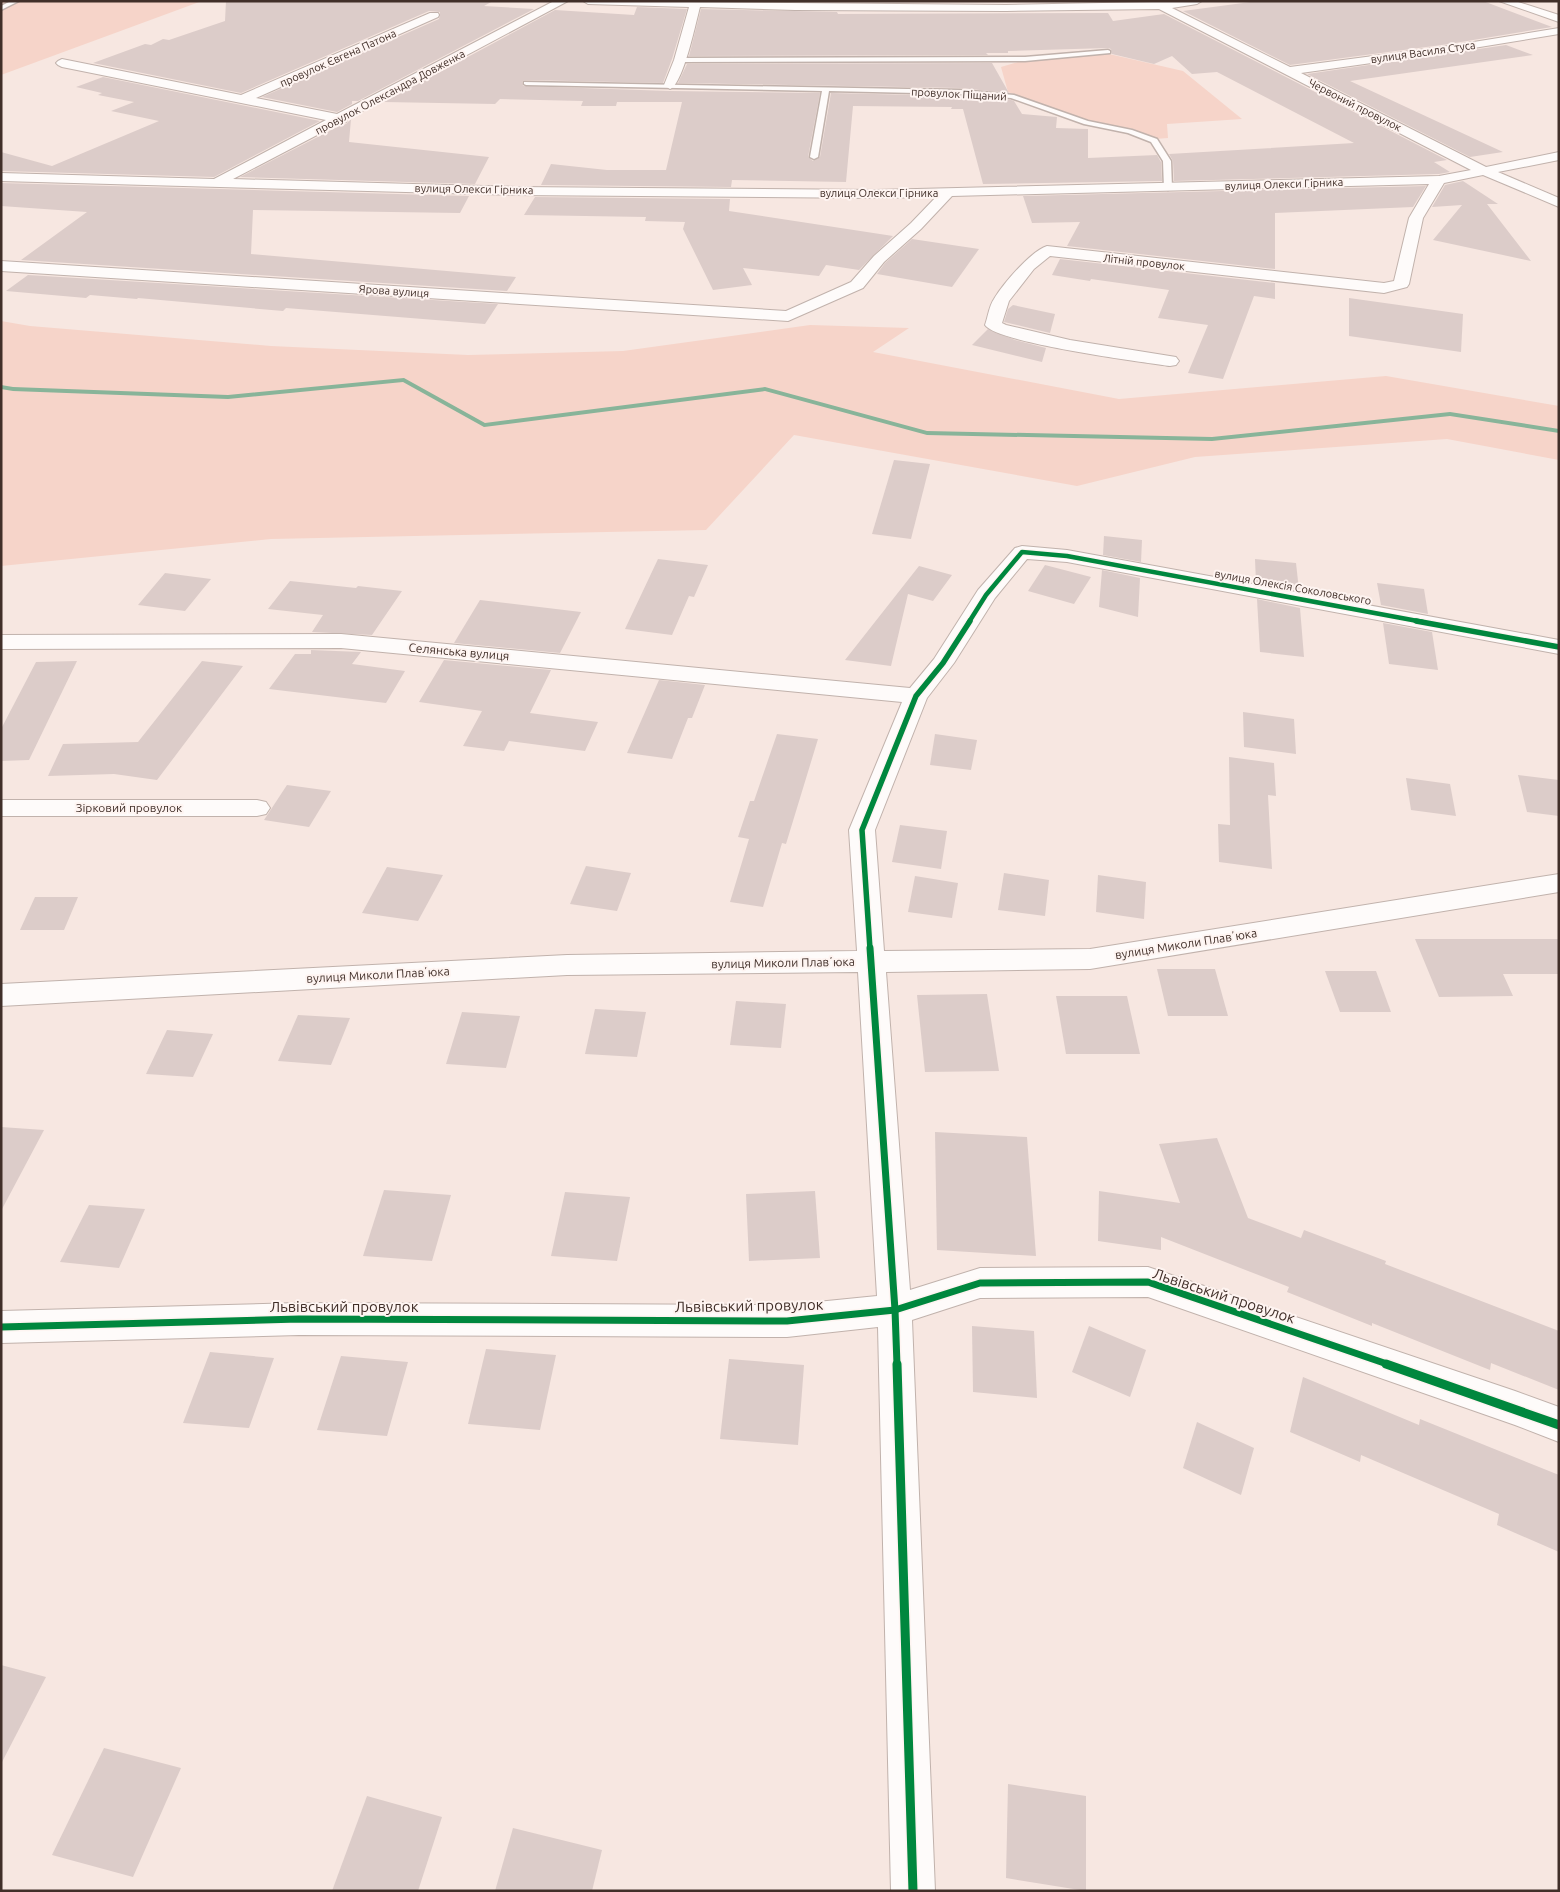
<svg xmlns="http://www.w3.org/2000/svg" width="1560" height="1892" font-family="Ubuntu,sans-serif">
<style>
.green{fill:#f6d4c9}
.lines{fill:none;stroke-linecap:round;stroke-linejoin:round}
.stream{fill:#88b499;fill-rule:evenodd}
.building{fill:#dcccc9}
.lane-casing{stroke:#c1b2ac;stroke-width:3}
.street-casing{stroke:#c1b2ac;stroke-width:2}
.lane{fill:#fefbfa;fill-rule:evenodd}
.street{fill:#fefbfa;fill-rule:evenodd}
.cycleway-far3-casing{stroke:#fef4f1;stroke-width:7}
.cycleway-far2-casing{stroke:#fef4f1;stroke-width:8}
.cycleway-far1-casing{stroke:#fef4f1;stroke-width:10}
.cycleway-casing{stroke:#fef4f1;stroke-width:12}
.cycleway-far3{stroke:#00873e;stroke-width:4.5}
.cycleway-far2{stroke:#00873e;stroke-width:5.5}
.cycleway-far1{stroke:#00873e;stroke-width:7}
.cycleway{stroke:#00873e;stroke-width:9}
.labels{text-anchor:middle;stroke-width:4;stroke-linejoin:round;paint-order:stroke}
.far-street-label{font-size:11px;fill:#412f29;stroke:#fef4f1}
.street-label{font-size:12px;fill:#412f29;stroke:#fef4f1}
.near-street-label{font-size:15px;fill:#412f29;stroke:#fef4f1}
</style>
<rect width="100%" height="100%" fill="#f7e7e1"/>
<!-- green -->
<g class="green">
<path d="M 1,1 L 202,1 L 1,75 Z"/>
<path d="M 1109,54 L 1183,71 L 1242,119 L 1167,124 L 1168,138 L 1155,139 L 1133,129 L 1094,122 L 1043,106 L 1008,92 L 1001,67 L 1021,61 Z"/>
<path d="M 1,321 L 30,326 L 271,346 L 468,355 L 623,351 L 810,325 L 909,328 L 873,352 L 1119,399 L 1386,376 L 1559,406 L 1559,460 L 1447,439 L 1195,457 L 1077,486 L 794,435 L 706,530 L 271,539 L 1,566 Z"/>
</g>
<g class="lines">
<!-- stream -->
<path class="stream" d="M 404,378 L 485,423 L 765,387 L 927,431 L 1212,437 L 1450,412 L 1559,429 L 1559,433 L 1450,416 L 1212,441 L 927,435 L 765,391 L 484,427 L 403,382 L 228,399 L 13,391 L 1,389 L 1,385 L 13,387 L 228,395 Z"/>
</g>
<!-- building -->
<g class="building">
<path d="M 226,1 L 493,1 L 484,6 L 534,9 L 358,101 L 352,101 L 352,104 L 337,112 L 262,97 L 439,19 L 440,12 L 429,11 L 241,93 L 93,63 L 145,44 L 151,45 L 163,39 L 169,40 L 225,21 Z"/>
<path d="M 1258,1 L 1483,1 L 1552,27 L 1449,44 L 1290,65 L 1183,11 Z"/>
<path d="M 637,7 L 687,9 L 672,59 L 663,83 L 524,80 L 522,82 L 523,86 L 670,91 L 820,93 L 808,157 L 813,161 L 820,157 L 831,93 L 960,96 L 1011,100 L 1014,101 L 1022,114 L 1057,117 L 1056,128 L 1088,129 L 1088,158 L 1157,155 L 1161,162 L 1162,181 L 983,184 L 963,109 L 951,109 L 952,107 L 853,106 L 846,182 L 732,180 L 731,187 L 541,185 L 551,164 L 607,170 L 666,170 L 682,102 L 617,102 L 616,106 L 581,106 L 583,101 L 500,99 L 495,104 L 384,102 L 555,10 L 634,15 Z"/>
<path d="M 701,9 L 837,12 L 838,14 L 1108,13 L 1113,21 L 1164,14 L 1447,160 L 1434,162 L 1450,172 L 1439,174 L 1174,181 L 1173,161 L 1169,154 L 1354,143 L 1217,72 L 1192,74 L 1172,56 L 1154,64 L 1112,54 L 1111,49 L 1108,48 L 1008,51 L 1008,53 L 986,53 L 988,55 L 689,56 Z"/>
<path d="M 1506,45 L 1533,55 L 1350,81 L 1503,152 L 1470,157 L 1307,74 Z"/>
<path d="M 992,63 L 1009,93 L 960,88 L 678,83 L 687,64 Z"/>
<path d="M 103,77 L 320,121 L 214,177 L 1,171 L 1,152 L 52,166 L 159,121 L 111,111 L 134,102 L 98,95 L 102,93 L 76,87 Z"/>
<path d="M 351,119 L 349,142 L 489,157 L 475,184 L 240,177 L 341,125 L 346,124 Z"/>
<path d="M 1463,181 L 1498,204 L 1487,204 L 1531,261 L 1433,240 L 1462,205 L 1432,207 L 1445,185 Z"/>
<path d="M 1,183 L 469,196 L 460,213 L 253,210 L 251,254 L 516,277 L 507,291 L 21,260 L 87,212 L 1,206 Z"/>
<path d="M 1426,186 L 1413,207 L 1275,213 L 1275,269 L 1067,246 L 1080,222 L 1032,223 L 1023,196 Z"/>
<path d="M 535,197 L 730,199 L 729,211 L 893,236 L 859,270 L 826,265 L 819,276 L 743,268 L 752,285 L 713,290 L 683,229 L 685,222 L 645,221 L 646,217 L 524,215 Z"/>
<path d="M 912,239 L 979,249 L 952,287 L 877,274 L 885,263 Z"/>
<path d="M 1060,259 L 1275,283 L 1275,299 L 1254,296 L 1223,379 L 1188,373 L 1208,325 L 1158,318 L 1169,290 L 1091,279 L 1090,281 L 1052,275 Z"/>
<path d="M 28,275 L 498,304 L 485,324 L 286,308 L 283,311 L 138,298 L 137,299 L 90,295 L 86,298 L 6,291 Z"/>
<path d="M 1349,298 L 1463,314 L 1461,352 L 1349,336 Z"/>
<path d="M 1013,305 L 1055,314 L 1050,333 L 1004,322 L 1008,309 Z"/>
<path d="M 988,329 L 1015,340 L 1046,348 L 1042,362 L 972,345 Z"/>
<path d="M 894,460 L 930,464 L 911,539 L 872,534 Z"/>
<path d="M 1104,536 L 1142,540 L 1141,562 L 1103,555 Z"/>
<path d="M 658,559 L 708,565 L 694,597 L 689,596 L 672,635 L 625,629 Z"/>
<path d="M 1255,559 L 1296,563 L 1299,590 L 1256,583 Z"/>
<path d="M 1045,565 L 1091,577 L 1074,604 L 1028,591 Z"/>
<path d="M 919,566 L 952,575 L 933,601 L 908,594 L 891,666 L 845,660 Z"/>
<path d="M 1102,570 L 1140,578 L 1138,617 L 1099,607 Z"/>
<path d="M 165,573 L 211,579 L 185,611 L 138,605 Z"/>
<path d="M 290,581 L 356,588 L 358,586 L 402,591 L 372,635 L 312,632 L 323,615 L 268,609 Z"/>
<path d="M 1377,583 L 1424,589 L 1428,614 L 1381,605 Z"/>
<path d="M 1257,599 L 1300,608 L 1304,657 L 1260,652 Z"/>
<path d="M 480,600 L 581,612 L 560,653 L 454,643 Z"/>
<path d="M 1383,623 L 1432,632 L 1438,670 L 1389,664 Z"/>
<path d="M 311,650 L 361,652 L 352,664 L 405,671 L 386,703 L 269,689 L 295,654 L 311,654 Z"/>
<path d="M 444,660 L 551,670 L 530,713 L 598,722 L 585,751 L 509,741 L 504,751 L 463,746 L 482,711 L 419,702 Z"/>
<path d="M 77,661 L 29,760 L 1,761 L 1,729 L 36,662 Z"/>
<path d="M 202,661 L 243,666 L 157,780 L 114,774 L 48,776 L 63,744 L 138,742 Z"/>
<path d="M 659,680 L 705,685 L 692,718 L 688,718 L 672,759 L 627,753 Z"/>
<path d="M 1243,712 L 1294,719 L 1296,754 L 1244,747 Z"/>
<path d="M 777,734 L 818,739 L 786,844 L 782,843 L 763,907 L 730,902 L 749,839 L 738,837 L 750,801 L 754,801 Z"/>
<path d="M 935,734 L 977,740 L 971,770 L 930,765 Z"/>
<path d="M 1229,757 L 1274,763 L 1276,796 L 1268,795 L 1272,869 L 1219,862 L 1218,824 L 1230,825 Z"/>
<path d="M 1518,775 L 1559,780 L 1559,816 L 1527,812 Z"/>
<path d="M 1406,778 L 1450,784 L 1456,816 L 1411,810 Z"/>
<path d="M 287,785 L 331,791 L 309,827 L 264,820 Z"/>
<path d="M 900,825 L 947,831 L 941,869 L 892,862 Z"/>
<path d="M 586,866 L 631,873 L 617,911 L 570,904 Z"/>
<path d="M 387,867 L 443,875 L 418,921 L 362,913 Z"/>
<path d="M 1004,873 L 1049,880 L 1045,916 L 998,910 Z"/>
<path d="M 1098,875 L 1146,882 L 1144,919 L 1096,912 Z"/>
<path d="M 915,876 L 958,883 L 952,918 L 908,912 Z"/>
<path d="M 35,897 L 78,897 L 64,930 L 20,930 Z"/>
<path d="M 1415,939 L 1559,939 L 1559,974 L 1503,974 L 1513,996 L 1439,997 Z"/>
<path d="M 1157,969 L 1215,969 L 1228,1016 L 1168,1016 Z"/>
<path d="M 1325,971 L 1376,971 L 1391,1012 L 1340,1012 Z"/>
<path d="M 987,994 L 999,1071 L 925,1072 L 917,995 Z"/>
<path d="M 1056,996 L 1127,996 L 1140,1054 L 1066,1054 Z"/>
<path d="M 736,1001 L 786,1004 L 781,1048 L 730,1045 Z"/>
<path d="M 595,1009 L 646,1012 L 637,1057 L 585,1054 Z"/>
<path d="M 462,1012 L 520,1016 L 506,1068 L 446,1064 Z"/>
<path d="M 298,1015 L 350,1018 L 331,1065 L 278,1061 Z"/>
<path d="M 167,1030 L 213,1034 L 193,1077 L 146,1074 Z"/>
<path d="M 1,1127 L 44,1130 L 1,1211 Z"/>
<path d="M 935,1132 L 1027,1137 L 1036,1256 L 937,1250 Z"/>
<path d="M 1217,1138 L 1248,1218 L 1301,1238 L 1304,1230 L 1386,1261 L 1385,1264 L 1559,1331 L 1559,1390 L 1491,1363 L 1490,1370 L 1372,1323 L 1372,1326 L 1287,1292 L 1289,1287 L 1161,1237 L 1161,1250 L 1098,1241 L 1099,1191 L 1180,1203 L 1159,1144 Z"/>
<path d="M 384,1190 L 451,1195 L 432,1261 L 363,1256 Z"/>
<path d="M 815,1191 L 820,1258 L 749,1261 L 746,1194 Z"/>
<path d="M 565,1192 L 630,1197 L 617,1261 L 551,1256 Z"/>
<path d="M 89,1205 L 145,1209 L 119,1268 L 60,1262 Z"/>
<path d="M 972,1326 L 1034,1331 L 1037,1398 L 973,1392 Z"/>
<path d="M 1089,1326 L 1146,1350 L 1130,1397 L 1072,1372 Z"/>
<path d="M 486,1349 L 556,1355 L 540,1430 L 468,1424 Z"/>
<path d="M 210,1352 L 274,1358 L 249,1428 L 183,1423 Z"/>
<path d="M 341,1356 L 408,1362 L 387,1436 L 317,1430 Z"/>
<path d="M 729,1359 L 804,1365 L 798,1445 L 720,1439 Z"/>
<path d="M 1303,1377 L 1419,1425 L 1420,1419 L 1559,1475 L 1559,1552 L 1497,1525 L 1499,1514 L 1361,1455 L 1360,1462 L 1290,1432 Z"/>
<path d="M 1197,1422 L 1254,1448 L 1241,1495 L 1183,1468 Z"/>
<path d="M 1,1665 L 46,1677 L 1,1764 Z"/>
<path d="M 104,1748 L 181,1768 L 133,1877 L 52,1855 Z"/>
<path d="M 1008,1784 L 1086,1796 L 1086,1891 L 1006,1878 Z"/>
<path d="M 367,1796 L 442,1817 L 418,1891 L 332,1891 Z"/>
<path d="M 513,1828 L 602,1850 L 592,1891 L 495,1891 Z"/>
</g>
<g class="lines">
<!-- lane casing -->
<g class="lane-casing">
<g id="lane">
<path d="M 11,1 L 19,1 L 1,10 L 1,6 Z"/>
<path d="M 1108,50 L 1110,51 L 1110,53 L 1025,61 L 680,62 L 677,60 L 680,58 L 1025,57 Z"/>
<path d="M 524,82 L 960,90 L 1014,95 L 1088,121 L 1132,130 L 1157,139 L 1171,161 L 1172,188 L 1168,190 L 1164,188 L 1163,161 L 1151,142 L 1128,133 L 1084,124 L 1011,98 L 960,94 L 829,91 L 818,157 L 814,159 L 810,157 L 822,91 L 526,85 L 524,84 Z"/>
</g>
</g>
<!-- street casing -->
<g class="street-casing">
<g id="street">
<path d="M 554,1 L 568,1 L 347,119 L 346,122 L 340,123 L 233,179 L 516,187 L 876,190 L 1439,176 L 1471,170 L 1159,9 L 1006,11 L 795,10 L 700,7 C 696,22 683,85 670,89 L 664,85 L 674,60 L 689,7 L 588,4 L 583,1 L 1006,5 L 1202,1 L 1197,4 L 1172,8 L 1290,67 L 1449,46 L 1559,28 L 1559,34 L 1449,52 L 1301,73 L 1486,167 L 1559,152 L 1559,160 L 1498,172 L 1559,198 L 1559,207 L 1483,175 L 1444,183 L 1423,218 L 1409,284 L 1407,287 L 1384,293 L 1050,256 L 1034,269 L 1009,301 L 1002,323 L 1006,325 L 1070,340 L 1176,357 L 1179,361 L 1176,365 L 1170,366 C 1142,362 997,343 985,325 C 988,317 989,306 994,299 C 1003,284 1031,251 1047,246 L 1384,283 L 1394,281 L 1409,218 L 1429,184 L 952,196 L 921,229 L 884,262 L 863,288 L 788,321 L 1,271 L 1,261 L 786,311 L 851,282 L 874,256 L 911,223 L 936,197 L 876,198 L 516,195 L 1,181 L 1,173 L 214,179 L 326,120 L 62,67 L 58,65 L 56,63 L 58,61 L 62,59 L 241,95 L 430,13 L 438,13 L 439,15 L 438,17 L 256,98 L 337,114 Z"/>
<path d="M 1499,1 L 1515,1 L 1559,15 L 1559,22 Z"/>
<path d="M 1022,546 L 1067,550 L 1559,640 L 1559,654 L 1067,562 L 1027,559 L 995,598 L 954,663 L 927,698 L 875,830 L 884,951 L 1090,949 L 1559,874 L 1559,892 L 1090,969 L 886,972 L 910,1290 L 980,1268 L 1148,1267 L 1515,1391 L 1559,1407 L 1559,1442 L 1515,1425 L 1148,1297 L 980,1298 L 912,1320 L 935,1891 L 891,1891 L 878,1327 L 787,1337 L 299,1335 L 1,1343 L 1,1311 L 299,1303 L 787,1305 L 877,1296 L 858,972 L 567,975 L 1,1006 L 1,984 L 567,955 L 857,951 L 849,830 L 902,702 L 341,648 L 1,649 L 1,635 L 341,634 L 910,688 L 934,659 L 978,590 L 1015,548 Z"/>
<path d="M 1,800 L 257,800 L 266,802 L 270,808 L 266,814 L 257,816 L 1,816 Z"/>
</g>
</g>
<!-- lane -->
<use href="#lane" class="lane"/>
<!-- street -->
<use href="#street" class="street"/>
<!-- cycleway-far3 casing -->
<g class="cycleway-far3-casing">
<path id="cycleway-far3" d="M 969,622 L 986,595 L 1022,552 L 1067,556 L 1423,622"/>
</g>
<!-- cycleway-far2 casing -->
<g class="cycleway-far2-casing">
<g id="cycleway-far2">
<path d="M 1416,621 L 1559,647"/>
<path d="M 870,949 L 862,830 L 916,696 L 943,663 L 970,621"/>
</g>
</g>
<!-- cycleway-far1 casing -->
<g class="cycleway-far1-casing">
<g id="cycleway-far1">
<path d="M 870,948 L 895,1310 L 897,1365"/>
<path d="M 1,1327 L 299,1319 L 787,1321 L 895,1310 L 980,1283 L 1148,1282 L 1390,1365"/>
</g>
</g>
<!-- cycleway casing -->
<g class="cycleway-casing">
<g id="cycleway">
<path d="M 897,1364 L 913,1891"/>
<path d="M 1386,1364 L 1559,1425"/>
</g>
</g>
<!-- cycleway-far3 -->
<use href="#cycleway-far3" class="cycleway-far3"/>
<!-- cycleway-far2 -->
<use href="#cycleway-far2" class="cycleway-far2"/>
<!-- cycleway-far1 -->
<use href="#cycleway-far1" class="cycleway-far1"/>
<!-- cycleway -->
<use href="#cycleway" class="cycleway"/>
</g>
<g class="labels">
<!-- far-street labels -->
<g class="far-street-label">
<text transform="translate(1423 52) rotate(-8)" y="4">вулиця Василя Стуса</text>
<text transform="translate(338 58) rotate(-24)" y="4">провулок Євгена Патона</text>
<text transform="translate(390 92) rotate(-28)" y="4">провулок Олександра Довженка</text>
<text transform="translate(959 94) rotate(3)" y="4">провулок Піщаний</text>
<text transform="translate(1355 105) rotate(27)" y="4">Червоний провулок</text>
<text transform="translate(1284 184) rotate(-2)" y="4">вулиця Олекси Гірника</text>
<text transform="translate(474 189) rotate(1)" y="4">вулиця Олекси Гірника</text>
<text x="879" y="197">вулиця Олекси Гірника</text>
<text transform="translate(1144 262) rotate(6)" y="4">Літній провулок</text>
<text transform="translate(394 291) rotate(4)" y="4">Ярова вулиця</text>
<text transform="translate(1293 587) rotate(10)" y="4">вулиця Олексія Соколовського</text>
</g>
<!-- street labels -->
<g class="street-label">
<text transform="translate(459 652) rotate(5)" y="4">Селянська вулиця</text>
<text x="129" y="812">Зірковий провулок</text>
<text transform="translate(1186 944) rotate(-9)" y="4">вулиця Миколи Плавʼюка</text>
<text transform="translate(783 963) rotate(-1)" y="4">вулиця Миколи Плавʼюка</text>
<text transform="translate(378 975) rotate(-3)" y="4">вулиця Миколи Плавʼюка</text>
</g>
<!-- near-street labels -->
<g class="near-street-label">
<text transform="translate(1224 1296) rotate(18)" y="5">Львівський провулок</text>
<text transform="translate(749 1306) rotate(-1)" y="5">Львівський провулок</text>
<text x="344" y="1312">Львівський провулок</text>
</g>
</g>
<!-- border -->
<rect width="1560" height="1892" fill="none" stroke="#412f29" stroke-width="5"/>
</svg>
